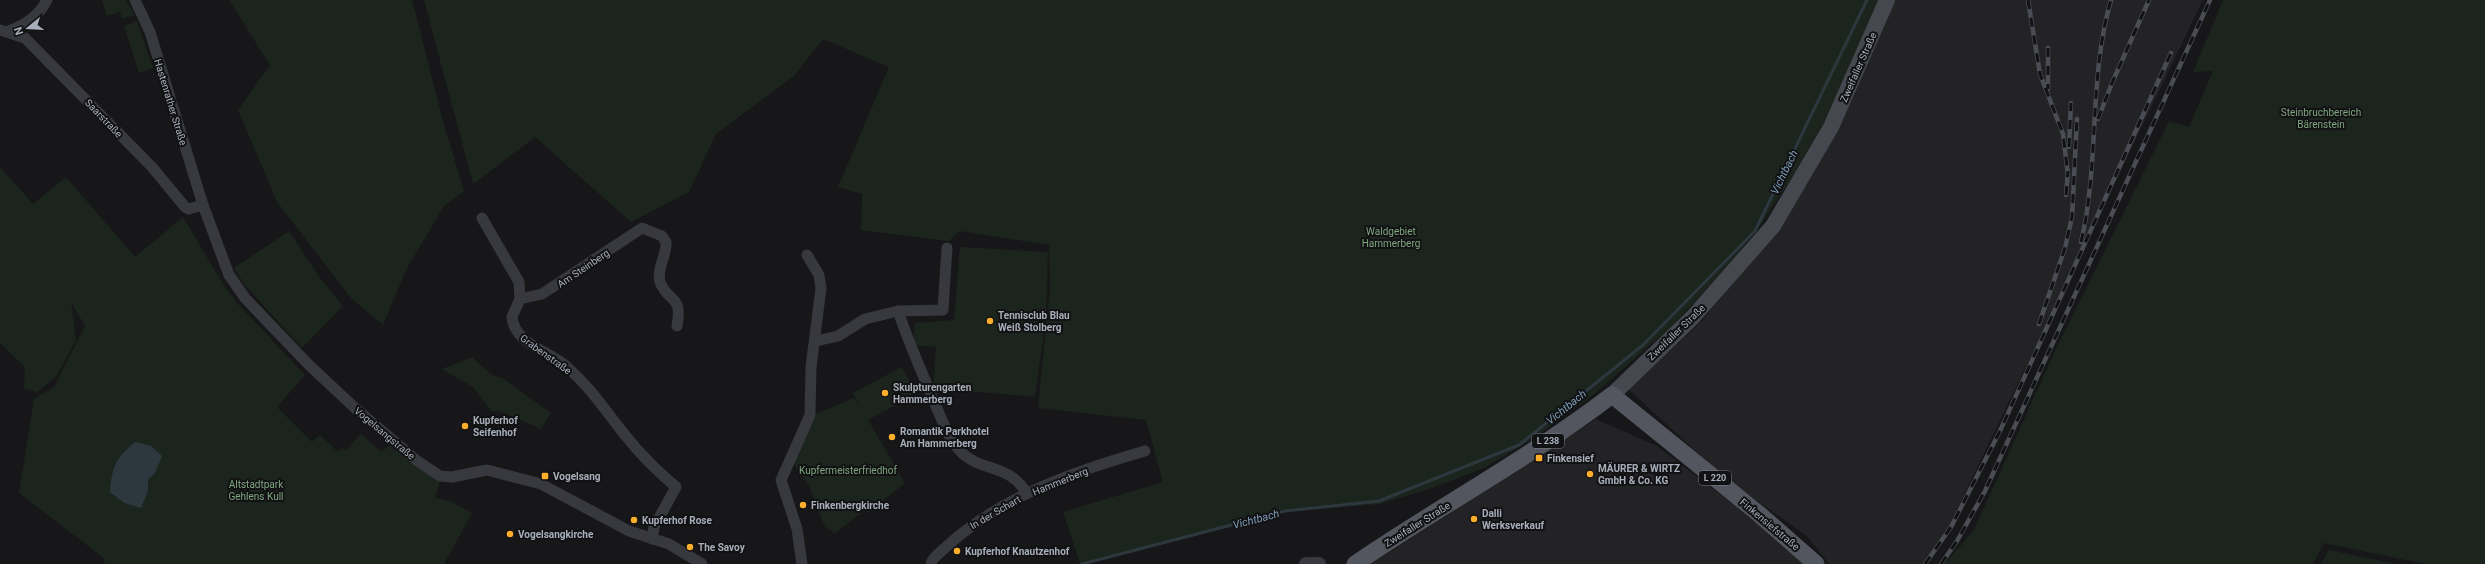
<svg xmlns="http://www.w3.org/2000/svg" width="2485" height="564" font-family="Roboto,sans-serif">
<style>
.built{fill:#232326}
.green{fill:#1c251d;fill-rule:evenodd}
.water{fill:#2c373e}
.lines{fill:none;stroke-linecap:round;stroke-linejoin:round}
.stream{stroke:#2c373e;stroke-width:3}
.minor{stroke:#38393e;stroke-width:11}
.tertiary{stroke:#38393e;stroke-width:14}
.secondary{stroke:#45484f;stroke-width:16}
.primary{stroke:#53565e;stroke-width:17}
.rail-casing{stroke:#4a4d54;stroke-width:4.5}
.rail{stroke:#121214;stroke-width:3;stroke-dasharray:9;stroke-linecap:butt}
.poi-dot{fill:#fdae2b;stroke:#121214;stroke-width:1.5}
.labels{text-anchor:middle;stroke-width:4;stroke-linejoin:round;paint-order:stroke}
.shield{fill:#121214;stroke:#7b7f88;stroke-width:1}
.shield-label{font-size:9px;font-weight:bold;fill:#a8aeba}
.street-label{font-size:10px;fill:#a8aeba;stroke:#121214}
.park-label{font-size:10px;fill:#7ea67f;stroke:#121214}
.poi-label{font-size:10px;font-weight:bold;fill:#a8aeba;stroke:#121214;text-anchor:start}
.water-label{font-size:11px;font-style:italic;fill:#7d9eb7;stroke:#121214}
</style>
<rect width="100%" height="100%" fill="#171719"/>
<!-- built -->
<g class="built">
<path d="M 1895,0 L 2203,0 L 1949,526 L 1922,564 L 1829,564 L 1807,536 L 1725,478 L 1628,389 L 1701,322 L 1778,229 L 1852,98 Z"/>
<path d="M 1596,419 L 1657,446 L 1755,521 L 1804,564 L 1371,564 Z"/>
</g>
<!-- green -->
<g class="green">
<path d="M 102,0 L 125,0 L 135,15 L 122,19 L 120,12 L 107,16 Z"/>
<path d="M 229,0 L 412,0 L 444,125 L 464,191 L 444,206 L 406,270 L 383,325 L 351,298 L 277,202 L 238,110 L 270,65 Z"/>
<path d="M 424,0 L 1879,0 L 1827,117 L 1791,179 L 1756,231 L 1733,260 L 1673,325 L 1594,394 L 1534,438 L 1484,468 L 1432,488 L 1379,504 L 1286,512 L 1088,564 L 1080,564 L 1063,512 L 1163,482 L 1146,420 L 1038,408 L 1050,290 L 1049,245 L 959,231 L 949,241 L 861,230 L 862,194 L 838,187 L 889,67 L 823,39 L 794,76 L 716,134 L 689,192 L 631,222 L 535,137 L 473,184 Z"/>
<path d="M 2223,0 L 2485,0 L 2485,564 L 2425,564 L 2324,543 L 2313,564 L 1945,564 L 1974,530 L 2055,351 L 2169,121 L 2189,127 L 2213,71 L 2193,72 Z"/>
<path d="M 137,21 L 153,68 L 139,73 L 124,26 Z"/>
<path d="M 0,167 L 33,204 L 66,177 L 135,257 L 183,217 L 223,284 L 237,303 L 305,375 L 277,407 L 312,442 L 320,435 L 338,452 L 342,448 L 346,450 L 361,434 L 382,452 L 389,445 L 409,462 L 440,481 L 435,498 L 450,501 L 472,513 L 444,564 L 104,564 L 105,559 L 19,493 L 34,399 L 54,387 L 85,326 L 71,302 L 76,340 L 56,377 L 37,392 L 24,389 L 25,367 L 0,343 ZM 151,446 L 156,452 L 155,473 L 148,480 L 148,491 L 124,452 Z"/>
<path d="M 289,231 L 320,278 L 343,306 L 302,348 L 244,284 L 234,268 Z"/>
<path d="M 960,247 L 1048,252 L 1046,316 L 1035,397 L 933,388 L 936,347 L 913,345 L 915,323 L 954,320 Z"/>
<path d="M 472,357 L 492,375 L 504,379 L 551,413 L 541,429 L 500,411 L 491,411 L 473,387 L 442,369 Z"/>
<path d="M 902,367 L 916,394 L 868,420 L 905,483 L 868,513 L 865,510 L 835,533 L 825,527 L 809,486 L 793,462 L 816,414 L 854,398 L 860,407 L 853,393 Z"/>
<path d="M 2329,550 L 2396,564 L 2321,564 Z"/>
</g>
<!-- water -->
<path class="water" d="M 135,442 L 151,446 L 162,456 L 155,473 L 148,480 L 148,491 L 141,508 L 124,503 L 110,492 C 112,467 115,459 135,442 Z"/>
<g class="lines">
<!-- stream -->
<path class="stream" d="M 1082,564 L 1285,511 L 1379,501 L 1519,445 L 1643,345 L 1755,231 L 1867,0"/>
<!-- minor -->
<g class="minor">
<path d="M 135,0 L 150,32 L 203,205 L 229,275 L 245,298 L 309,365 L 355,408 L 416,460 L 440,476 L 452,477 L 487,470 L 541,484 L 629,531 L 669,544 L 702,564"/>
<path d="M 0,30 L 25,38 L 152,167 L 185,207 L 189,209 L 203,205"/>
<path d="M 9,31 C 25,25 39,16 47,0"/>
<path d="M 482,218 L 519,282 L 520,299 L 512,317 C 514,343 548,351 566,366 C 592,389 604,409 625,435 C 640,454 657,471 676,487 L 654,527 L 652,539"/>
<path d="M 520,299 L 542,294 L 642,228 L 662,236 L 666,242 C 667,255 656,270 660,282 C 668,303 683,294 677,326"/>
<path d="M 898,311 C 908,341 921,370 933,399 C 941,417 947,436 960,451 C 981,473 1010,463 1027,494"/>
<path d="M 816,341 L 838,336 L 865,319 L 898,311 L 943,310 L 947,248"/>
<path d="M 802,564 L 797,529 L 781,480 L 810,415 L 811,367 L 821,288 L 819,275 L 807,255"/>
<path d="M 931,564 C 931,559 942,551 946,547 C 1000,497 1075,471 1145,451"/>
</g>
<!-- tertiary -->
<path class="tertiary" d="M 1306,564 L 1319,564"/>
<!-- secondary -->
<path class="secondary" d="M 1612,395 L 1693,317 L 1773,226 L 1831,127 L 1887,0"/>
<!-- primary -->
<path class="primary" d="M 1355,564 C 1440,506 1530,458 1612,395 L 1759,514 L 1816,564"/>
<!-- rail casing -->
<g class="rail-casing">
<g id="rail">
<path d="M 2028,0 L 2040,74 L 2063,134 L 2068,175"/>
<path d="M 2048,48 L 2048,89"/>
<path d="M 2098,119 L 2112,83 L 2149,0"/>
<path d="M 2069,147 L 2071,103"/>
<path d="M 2066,195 L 2068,171"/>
<path d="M 2081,242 C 2100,163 2088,79 2111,0"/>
<path d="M 2039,324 L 2065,248 L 2072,217 L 2077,119"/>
<path d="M 1925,564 L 1951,527 L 2000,431 L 2171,53"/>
<path d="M 1941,564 L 1957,541 L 1985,491 L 2210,0"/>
</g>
</g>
<!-- rail -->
<use href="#rail" class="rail"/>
</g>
<!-- markers -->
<g class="poi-dot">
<circle cx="990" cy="321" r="4"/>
<circle cx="885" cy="393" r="4"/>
<circle cx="465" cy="426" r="4"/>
<circle cx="892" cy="437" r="4"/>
<rect x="1535" y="454" width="8" height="8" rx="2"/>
<circle cx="1590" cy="474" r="4"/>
<rect x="541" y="472" width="8" height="8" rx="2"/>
<circle cx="803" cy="505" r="4"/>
<circle cx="1474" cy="519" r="4"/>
<circle cx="634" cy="520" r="4"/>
<circle cx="510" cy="534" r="4"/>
<circle cx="690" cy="547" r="4"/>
<circle cx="957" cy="551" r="4"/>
</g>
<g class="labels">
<!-- shield labels -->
<g class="shield">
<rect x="1532" y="434" width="32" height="14" rx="3"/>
<rect x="1699" y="471" width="32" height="14" rx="3"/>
</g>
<g class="shield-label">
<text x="1548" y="444">L 238</text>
<text x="1715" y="481">L 220</text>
</g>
<!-- street labels -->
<g class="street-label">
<text transform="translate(1858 67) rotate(-66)" y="4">Zweifaller Straße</text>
<text transform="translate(171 102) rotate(73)" y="4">Hastenrather Straße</text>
<text transform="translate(104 118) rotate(46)" y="4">Saarstraße</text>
<text transform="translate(583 268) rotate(-34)" y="4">Am Steinberg</text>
<text transform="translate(1676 332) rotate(-44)" y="4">Zweifaller Straße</text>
<text transform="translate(546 354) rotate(36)" y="4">Grabenstraße</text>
<text transform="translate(385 433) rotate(40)" y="4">Vogelsangstraße</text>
<text transform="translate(1060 481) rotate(-22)" y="4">Hammerberg</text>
<text transform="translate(995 512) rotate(-30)" y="4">In der Schart</text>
<text transform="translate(1417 524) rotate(-32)" y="4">Zweifaller Straße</text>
<text transform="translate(1770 524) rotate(40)" y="4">Finkensiefstraße</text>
</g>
<!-- park labels -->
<g class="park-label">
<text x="2321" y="116">Steinbruchbereich<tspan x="2321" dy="12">Bärenstein</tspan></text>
<text x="1391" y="235">Waldgebiet<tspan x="1391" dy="12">Hammerberg</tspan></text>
<text x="848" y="474">Kupfermeisterfriedhof</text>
<text x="256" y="488">Altstadtpark<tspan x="256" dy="12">Gehlens Kull</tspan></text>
</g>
<!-- poi labels -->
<g class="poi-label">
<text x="998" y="319">Tennisclub Blau<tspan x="998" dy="12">Weiß Stolberg</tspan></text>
<text x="893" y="391">Skulpturengarten<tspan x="893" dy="12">Hammerberg</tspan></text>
<text x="473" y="424">Kupferhof<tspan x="473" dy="12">Seifenhof</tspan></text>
<text x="900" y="435">Romantik Parkhotel<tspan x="900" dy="12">Am Hammerberg</tspan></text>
<text x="1547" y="462">Finkensief</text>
<text x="1598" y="472">MÄURER &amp; WIRTZ<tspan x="1598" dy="12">GmbH &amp; Co. KG</tspan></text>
<text x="553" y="480">Vogelsang</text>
<text x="811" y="509">Finkenbergkirche</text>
<text x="1482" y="517">Dalli<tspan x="1482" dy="12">Werksverkauf</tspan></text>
<text x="642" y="524">Kupferhof Rose</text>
<text x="518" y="538">Vogelsangkirche</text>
<text x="698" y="551">The Savoy</text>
<text x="965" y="555">Kupferhof Knautzenhof</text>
</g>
<!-- water labels -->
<g class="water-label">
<text transform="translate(1784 172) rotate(-64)" y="4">Vichtbach</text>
<text transform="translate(1566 407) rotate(-39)" y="4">Vichtbach</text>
<text transform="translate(1256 519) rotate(-15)" y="4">Vichtbach</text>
</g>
</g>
<!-- north arrow -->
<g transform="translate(28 28) rotate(252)" stroke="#121214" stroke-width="3" paint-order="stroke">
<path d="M0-3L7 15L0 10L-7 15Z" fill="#a8aeba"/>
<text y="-6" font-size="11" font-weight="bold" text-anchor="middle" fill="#a8aeba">N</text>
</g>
</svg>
